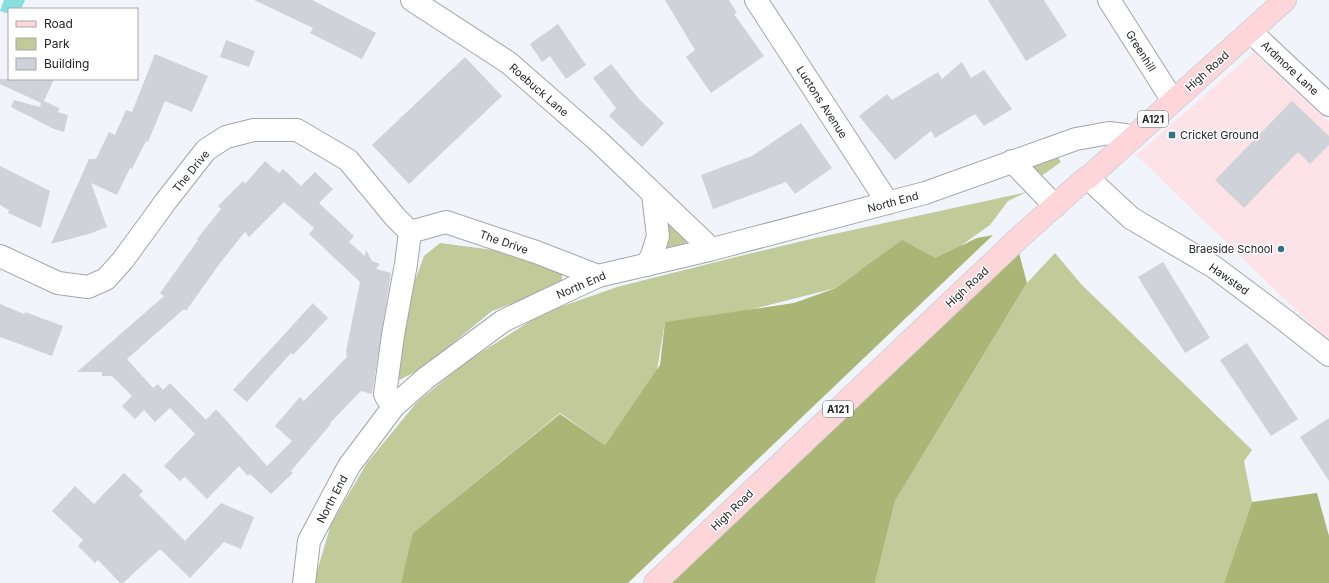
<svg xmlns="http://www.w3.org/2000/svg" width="1329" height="583" font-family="Inter,sans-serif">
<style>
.education{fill:#fde3e8}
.green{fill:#c1ca98}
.forest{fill:#abb576}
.water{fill:#87dfe0}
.building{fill:#cfd2d9;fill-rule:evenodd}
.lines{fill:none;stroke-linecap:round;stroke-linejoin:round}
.minor-casing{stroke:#a2a5ab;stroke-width:24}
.major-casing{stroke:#d3d3d4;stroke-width:24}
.minor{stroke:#fff;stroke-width:22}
.major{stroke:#fed6da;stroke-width:22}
.poi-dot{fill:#337187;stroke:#fff;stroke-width:1.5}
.labels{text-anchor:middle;stroke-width:3;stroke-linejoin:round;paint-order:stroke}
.shield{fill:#fff;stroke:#656668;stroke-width:1}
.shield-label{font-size:10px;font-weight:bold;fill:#232427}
.street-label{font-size:11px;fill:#232427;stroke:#fff}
.poi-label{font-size:11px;fill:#232427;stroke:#fff;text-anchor:start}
</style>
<rect width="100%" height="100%" fill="#f2f4fc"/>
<!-- education -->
<path class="education" d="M 1254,52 L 1329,122 L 1329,342 L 1136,155 Z"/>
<!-- green -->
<g class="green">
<path d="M 1057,156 L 1061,162 L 1037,179 L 1032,170 L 1035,162 Z"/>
<path d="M 1027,192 L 1008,201 L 990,225 L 952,252 L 935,258 L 858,272 L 836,288 L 721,317 L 665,322 L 657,370 L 605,445 L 560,413 L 415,532 L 401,583 L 316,583 L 316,575 L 331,524 L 367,463 L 417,402 L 469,360 L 543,313 L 617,287 L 736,257 L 811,239 Z"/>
<path d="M 663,218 L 689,239 L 685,244 L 664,248 Z"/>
<path d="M 440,243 L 494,250 L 562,273 L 562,282 L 543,292 L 492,311 L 421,369 L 397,381 L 392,364 L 414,283 L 424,256 Z"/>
<path d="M 1055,253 L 1081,284 L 1252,450 L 1244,461 L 1252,502 L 1224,583 L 875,583 L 895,501 L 1027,283 Z"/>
</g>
<!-- forest -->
<g class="forest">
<path d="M 993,235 L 628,583 L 401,583 L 413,533 L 560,414 L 605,445 L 660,365 L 665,322 L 794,303 L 836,288 L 902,240 L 935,258 L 977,238 Z"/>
<path d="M 1018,249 L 1027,283 L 895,501 L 875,583 L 666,583 Z"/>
<path d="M 1317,493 L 1329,536 L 1329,583 L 1224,583 L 1252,502 Z"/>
</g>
<!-- water -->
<path class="water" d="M 4,0 L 25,0 L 21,9 L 9,9 L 9,14 L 0,11 Z"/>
<!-- building -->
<g class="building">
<path d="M 254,0 L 312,0 L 376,33 L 362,59 L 310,33 L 313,28 Z"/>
<path d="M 665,0 L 729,0 L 737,13 L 734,14 L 764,56 L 711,93 L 686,57 L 695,50 Z"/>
<path d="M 988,0 L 1044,0 L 1067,36 L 1026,61 Z"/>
<path d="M 558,24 L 586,65 L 566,79 L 550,56 L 542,62 L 530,44 Z"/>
<path d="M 226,40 L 255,51 L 249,67 L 220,57 Z"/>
<path d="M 155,54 L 208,76 L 192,112 L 165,101 L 148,142 L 146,141 L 132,169 L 130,168 L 117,195 L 91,183 L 107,227 L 89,234 L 51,244 L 89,159 L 96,159 L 109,132 L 115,135 L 126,110 L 132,112 Z"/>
<path d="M 465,57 L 502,96 L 409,184 L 372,145 Z"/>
<path d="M 962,62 L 971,78 L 984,70 L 1012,109 L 984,126 L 975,114 L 935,138 L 931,131 L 895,160 L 859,116 L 887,94 L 892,100 L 938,72 L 942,79 Z"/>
<path d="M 611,64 L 639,99 L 664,123 L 642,147 L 609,116 L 616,108 L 593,78 Z"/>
<path d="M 0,79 L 54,79 L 44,101 L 59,108 L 58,112 L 68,115 L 64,132 L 54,129 L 11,107 L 14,100 L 40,107 L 41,103 L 0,84 Z"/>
<path d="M 1292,101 L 1329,136 L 1329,145 L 1310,164 L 1298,152 L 1244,208 L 1215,180 Z"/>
<path d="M 801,123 L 832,168 L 795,194 L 786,182 L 713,209 L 701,175 L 752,156 Z"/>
<path d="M 265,161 L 279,173 L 283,169 L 301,186 L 315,172 L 333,189 L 319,203 L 354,236 L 349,242 L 365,256 L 366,250 L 372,261 L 380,264 L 376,269 L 391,273 L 372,394 L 361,391 L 330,423 L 331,424 L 291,471 L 293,473 L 271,494 L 250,474 L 248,476 L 239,466 L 207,499 L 185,477 L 180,481 L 164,466 L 195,434 L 170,408 L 155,422 L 144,410 L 135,419 L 122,406 L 132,396 L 112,376 L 102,376 L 102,372 L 77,372 L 164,296 L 160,293 L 198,240 L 197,239 L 221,209 L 218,206 L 243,181 L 245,184 ZM 284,202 L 314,228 L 309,234 L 360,282 L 346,351 L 347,357 L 304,401 L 300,397 L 275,426 L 292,441 L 267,466 L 216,409 L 206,420 L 170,383 L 163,390 L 158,384 L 153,388 L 127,359 L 184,309 L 186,311 L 220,263 L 245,232 L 249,237 Z"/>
<path d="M 0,166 L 50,191 L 41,228 L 8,213 L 9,210 L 0,205 Z"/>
<path d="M 1163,262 L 1210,338 L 1185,353 L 1138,277 Z"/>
<path d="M 313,303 L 328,318 L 293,355 L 291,353 L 247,402 L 233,390 Z"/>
<path d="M 0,304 L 24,314 L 25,312 L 63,326 L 52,356 L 0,337 Z"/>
<path d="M 1247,343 L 1298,419 L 1271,436 L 1220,360 Z"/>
<path d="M 1329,418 L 1329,481 L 1300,437 Z"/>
<path d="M 124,473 L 143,491 L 139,495 L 185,541 L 221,503 L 254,517 L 241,549 L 224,542 L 190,578 L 160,549 L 123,583 L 120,583 L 98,560 L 95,563 L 78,546 L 83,540 L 52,511 L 75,486 L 94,504 Z"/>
</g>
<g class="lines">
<!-- minor casing -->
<g class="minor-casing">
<g id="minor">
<path d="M 412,0 L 509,63 L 597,140 L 705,243 L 709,250"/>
<path d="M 756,0 L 888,203"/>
<path d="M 1109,0 L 1173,101"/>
<path d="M 1251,32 L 1329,105"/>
<path d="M 1012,161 L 1055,206"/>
<path d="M 1088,178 L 1131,218 L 1214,267 L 1282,318 L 1329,355"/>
<path d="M 410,232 L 446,222 L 536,252 L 598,276"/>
<path d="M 0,256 L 58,283 L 88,287 L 106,279 L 123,260 L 166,201 L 206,150 L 226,137 L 254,130 L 297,130 L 348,160 L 395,217 L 410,232"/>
<path d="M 647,265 L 652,255 L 658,236 L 653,194"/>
<path d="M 394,406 L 387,398 L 385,394 L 393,335 L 406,264 L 410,232"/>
<path d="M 304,583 L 309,541 L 349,466 L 394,406 L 426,378 L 503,321 L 598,276 L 709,250 L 925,193 L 1076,139 L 1109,133 L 1125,135 L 1128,140"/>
</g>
</g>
<!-- major casing -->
<g class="major-casing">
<path id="major" d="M 655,583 L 1021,236 L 1086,178 L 1088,178 L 1285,0"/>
</g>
<!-- minor -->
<use href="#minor" class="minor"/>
<!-- major -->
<use href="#major" class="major"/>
</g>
<!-- markers -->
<g class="poi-dot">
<rect x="1168" y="131" width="8" height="8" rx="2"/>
<circle cx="1281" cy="249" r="4"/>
</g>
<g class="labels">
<!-- shield labels -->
<g class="shield">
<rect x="1138" y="111" width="30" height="16" rx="3"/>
<rect x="823" y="401" width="30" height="16" rx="3"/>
</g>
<g class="shield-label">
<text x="1153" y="123">A121</text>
<text x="838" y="413">A121</text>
</g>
<!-- street labels -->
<g class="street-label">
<text transform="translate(1141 51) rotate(58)" y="4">Greenhill</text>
<text transform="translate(1290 68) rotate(43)" y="4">Ardmore Lane</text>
<text transform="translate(1207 71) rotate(-42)" y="4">High Road</text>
<text transform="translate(539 90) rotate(41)" y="4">Roebuck Lane</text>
<text transform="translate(822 102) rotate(57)" y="4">Luctons Avenue</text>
<text transform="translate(191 171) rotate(-51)" y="4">The Drive</text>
<text transform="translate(893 202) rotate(-15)" y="4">North End</text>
<text transform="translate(504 242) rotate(19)" y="4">The Drive</text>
<text transform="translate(1229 279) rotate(35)" y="4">Hawsted</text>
<text transform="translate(581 285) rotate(-23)" y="4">North End</text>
<text transform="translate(967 287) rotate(-43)" y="4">High Road</text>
<text transform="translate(332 499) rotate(-62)" y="4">North End</text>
<text transform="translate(732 510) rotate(-44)" y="4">High Road</text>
</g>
<!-- poi labels -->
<g class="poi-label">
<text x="1180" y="139">Cricket Ground</text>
<text x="1273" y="253" text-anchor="end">Braeside School</text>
</g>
</g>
<!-- legend -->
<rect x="8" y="8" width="130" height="72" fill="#ffffff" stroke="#a7a7a9"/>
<rect x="16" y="21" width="20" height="6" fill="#fed6da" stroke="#a7a7a9"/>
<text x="44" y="28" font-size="12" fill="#232427">Road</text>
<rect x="16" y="38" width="20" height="12" fill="#c1ca98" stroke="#a7a7a9"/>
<text x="44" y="48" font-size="12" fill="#232427">Park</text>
<rect x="16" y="58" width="20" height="12" fill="#cfd2d9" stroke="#a7a7a9"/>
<text x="44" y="68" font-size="12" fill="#232427">Building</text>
</svg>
